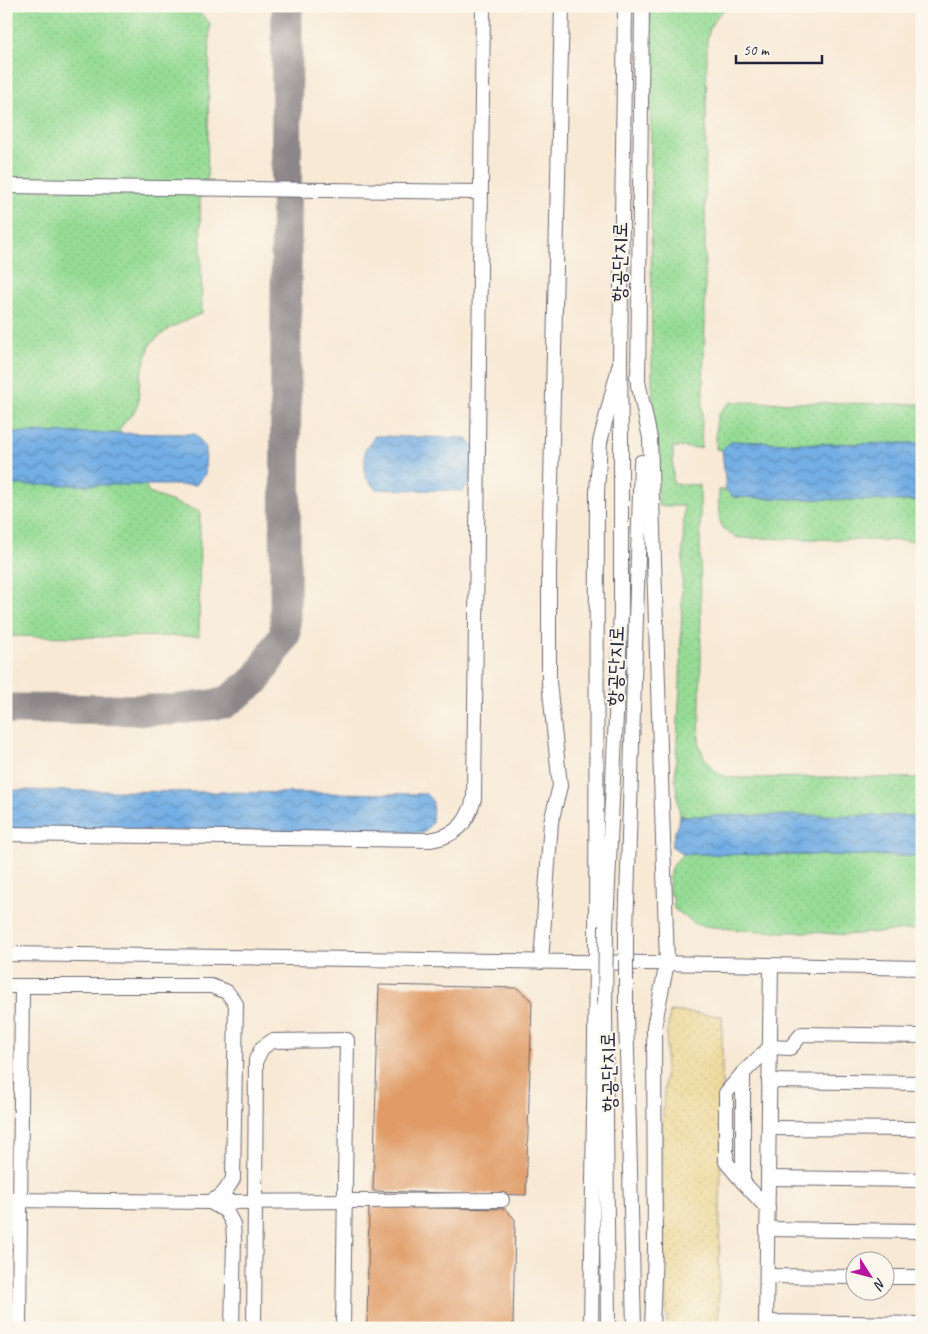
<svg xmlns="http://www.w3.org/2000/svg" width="928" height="1334" font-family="Caveat,'Poor Story',sans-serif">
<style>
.grass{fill:url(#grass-dots);stroke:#5c7f68}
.sand{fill:url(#sand-dots);stroke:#887e6c}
.water{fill:url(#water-waves);stroke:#4a6890}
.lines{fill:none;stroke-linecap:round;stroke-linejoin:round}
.taxiway{stroke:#8d8688;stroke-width:31}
.building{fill:#e09b66}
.minor-casing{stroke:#6d6871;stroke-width:16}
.minor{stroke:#fff;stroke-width:14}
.minor-bridge-casing{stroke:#6d6871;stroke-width:16;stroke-linecap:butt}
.minor-bridge{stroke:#fff;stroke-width:14}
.labels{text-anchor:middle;stroke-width:4;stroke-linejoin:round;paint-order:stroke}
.street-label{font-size:20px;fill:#22223b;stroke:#fbf7ec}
</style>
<defs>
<pattern id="grass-dots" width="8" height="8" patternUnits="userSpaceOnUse" patternTransform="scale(1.25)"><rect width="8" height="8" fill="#96dc95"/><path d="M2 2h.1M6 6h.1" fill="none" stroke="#81bc81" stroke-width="1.8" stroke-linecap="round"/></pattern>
<pattern id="sand-dots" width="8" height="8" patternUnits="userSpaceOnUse" patternTransform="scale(1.25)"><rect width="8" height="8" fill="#eeda9e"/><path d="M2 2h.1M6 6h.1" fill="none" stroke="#ccbb89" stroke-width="1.8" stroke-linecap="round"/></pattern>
<pattern id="water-waves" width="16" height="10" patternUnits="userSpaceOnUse" patternTransform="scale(1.25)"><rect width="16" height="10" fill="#73aee4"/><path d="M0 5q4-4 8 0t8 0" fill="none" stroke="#5e8dba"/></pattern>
</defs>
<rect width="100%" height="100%" fill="#fbf7ec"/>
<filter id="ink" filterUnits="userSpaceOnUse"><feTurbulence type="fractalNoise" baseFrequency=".02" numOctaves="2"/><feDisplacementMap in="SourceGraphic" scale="10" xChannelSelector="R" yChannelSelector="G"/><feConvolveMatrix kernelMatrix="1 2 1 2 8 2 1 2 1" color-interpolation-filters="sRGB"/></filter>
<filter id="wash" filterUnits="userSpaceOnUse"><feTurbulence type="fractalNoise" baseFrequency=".0096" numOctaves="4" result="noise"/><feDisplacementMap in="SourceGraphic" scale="20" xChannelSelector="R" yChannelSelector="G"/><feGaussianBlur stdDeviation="1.12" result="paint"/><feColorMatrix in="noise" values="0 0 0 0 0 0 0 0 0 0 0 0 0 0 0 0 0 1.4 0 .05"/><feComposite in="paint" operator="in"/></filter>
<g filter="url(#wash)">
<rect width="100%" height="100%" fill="#f8e9d5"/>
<!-- grass -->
<g class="grass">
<path d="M 6,6 L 192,6 L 210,23 L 207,184 L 6,182 Z"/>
<path d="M 650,6 L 729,6 C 714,17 711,23 707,40 L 705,228 L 705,325 L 701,448 L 673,447 L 673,484 L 700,485 L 701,660 L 699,744 C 703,756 709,770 722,775 C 725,777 731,777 734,778 L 831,777 L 922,778 L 922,816 L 680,816 L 675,780 L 680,684 L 684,506 L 658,506 L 652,381 Z"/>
<path d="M 6,189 L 200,191 L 202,313 L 170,328 L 151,343 L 140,377 L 138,404 L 133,414 L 127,419 L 119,430 L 149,493 L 200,512 L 199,636 L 92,637 L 6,636 Z"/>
<path d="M 732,402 L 922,404 L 922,443 L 818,444 L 732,441 L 722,450 L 716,449 C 717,429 711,413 732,402 Z"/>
<path d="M 719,490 L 726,490 L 733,497 L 797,499 L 922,501 L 922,541 L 739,538 C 714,531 719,511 719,490 Z"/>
<path d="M 683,854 L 922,856 L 922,929 L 844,935 L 813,932 L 779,932 L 740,930 L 697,925 L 674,909 L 673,896 L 669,894 L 670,872 L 672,866 Z"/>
</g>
<!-- sand -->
<path class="sand" d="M 670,1011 L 722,1016 L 722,1094 L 718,1328 L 668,1328 L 667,1320 L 663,1257 L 664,1203 L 659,1193 L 667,1034 Z"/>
<!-- water -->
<g class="water">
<path d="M 6,432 L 195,434 L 206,448 L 205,474 L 196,485 L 6,485 Z"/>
<path d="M 375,436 L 466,438 L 474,446 L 472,479 L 463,491 L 375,489 L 365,476 L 365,450 Z"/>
<path d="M 732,441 L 818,444 L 922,443 L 922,501 L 797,499 L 733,497 L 726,490 L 722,450 Z"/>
<path d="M 6,790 L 426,794 L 433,802 L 432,823 L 423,833 L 6,829 Z"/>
<path d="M 801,815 L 922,816 L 922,856 L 683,854 L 671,846 L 680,816 Z"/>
</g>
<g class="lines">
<!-- taxiway -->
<path class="taxiway" d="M 6,709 L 173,710 L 225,703 L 256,680 L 285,634 L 287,6"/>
</g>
<g id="blocks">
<!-- building -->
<g class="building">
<path d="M 379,985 L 517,988 L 532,1001 L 526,1195 L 373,1191 Z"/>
<path d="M 369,1207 L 505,1209 L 515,1219 L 513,1328 L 367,1328 Z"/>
<path d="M 6,1249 L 15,1249 L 14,1281 L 6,1281 Z"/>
</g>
</g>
</g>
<g filter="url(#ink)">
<use href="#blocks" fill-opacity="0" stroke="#6d6871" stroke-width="1"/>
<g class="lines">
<!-- minor casing -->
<g class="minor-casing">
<g id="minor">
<path d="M 6,186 L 480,192"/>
<path d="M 637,377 L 650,438 L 667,963 L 654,1027 L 655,1251 L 652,1328"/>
<path d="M 638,386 L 642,6"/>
<path d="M 6,834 L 430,840 C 456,836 467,824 474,799 L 483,6"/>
<path d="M 606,925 L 621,612 L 621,438 L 620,363 L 625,6"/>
<path d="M 626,931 L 641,462"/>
<path d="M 6,954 L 719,964 L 922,968"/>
<path d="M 541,962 L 551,822 L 560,786 L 549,682 L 549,568 L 562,6"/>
<path d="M 771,965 L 766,1322 L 922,1324"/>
<path d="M 6,986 L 211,986 L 227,992 L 236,1004 L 233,1179 C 227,1189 222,1198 211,1201"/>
<path d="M 605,1011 L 608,1328"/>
<path d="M 626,1012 L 634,1328"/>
<path d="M 743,1073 L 743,1182"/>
<path d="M 769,1081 L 922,1083"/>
<path d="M 769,1128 L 922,1129"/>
<path d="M 768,1178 L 922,1180"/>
<path d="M 6,1200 L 209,1202 L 502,1200"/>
<path d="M 210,1202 L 226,1211 L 233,1224 L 234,1239 L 232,1328"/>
<path d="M 768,1209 L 743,1182 L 726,1162 L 726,1093 L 743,1073 L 770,1047 L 790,1048 L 802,1034 L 922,1036"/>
<path d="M 767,1229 L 922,1231"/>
<path d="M 767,1276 L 856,1277"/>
<path d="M 886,1277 L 922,1277"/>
<path d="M 19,1328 L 22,986"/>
<path d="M 254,1328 L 256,1060 L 262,1048 L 272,1041 L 347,1040 L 343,1328"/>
<path d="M 591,1328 L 596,963 L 597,492 L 600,442 L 620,363"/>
</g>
</g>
<!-- minor -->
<use href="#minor" class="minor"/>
<!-- minor-bridge casing -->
<g class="minor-bridge-casing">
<g id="minor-bridge">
<path d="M 605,1011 L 606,925"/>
<path d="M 626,1012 L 626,931"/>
</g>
</g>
<!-- minor-bridge -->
<use href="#minor-bridge" class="minor-bridge"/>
</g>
</g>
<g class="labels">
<!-- street labels -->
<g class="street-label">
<text transform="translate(619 262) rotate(-89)" y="7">항공단지로</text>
<text transform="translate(615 666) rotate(-88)" y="7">항공단지로</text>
<text transform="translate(608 1072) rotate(-91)" y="7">항공단지로</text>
</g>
</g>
<!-- margin -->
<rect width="928" height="1334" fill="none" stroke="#fbf7ec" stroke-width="25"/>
<!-- north arrow -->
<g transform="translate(870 1276) rotate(126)"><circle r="24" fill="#fbf7ec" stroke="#a4a2a5"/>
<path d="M0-4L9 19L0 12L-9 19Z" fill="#b5179e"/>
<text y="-8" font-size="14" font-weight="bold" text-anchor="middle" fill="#22223b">N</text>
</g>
<!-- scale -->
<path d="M736 55v8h86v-8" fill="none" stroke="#22223b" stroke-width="2.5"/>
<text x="743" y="55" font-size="15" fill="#22223b" stroke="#fbf7ec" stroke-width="4" paint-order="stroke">50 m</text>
</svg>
